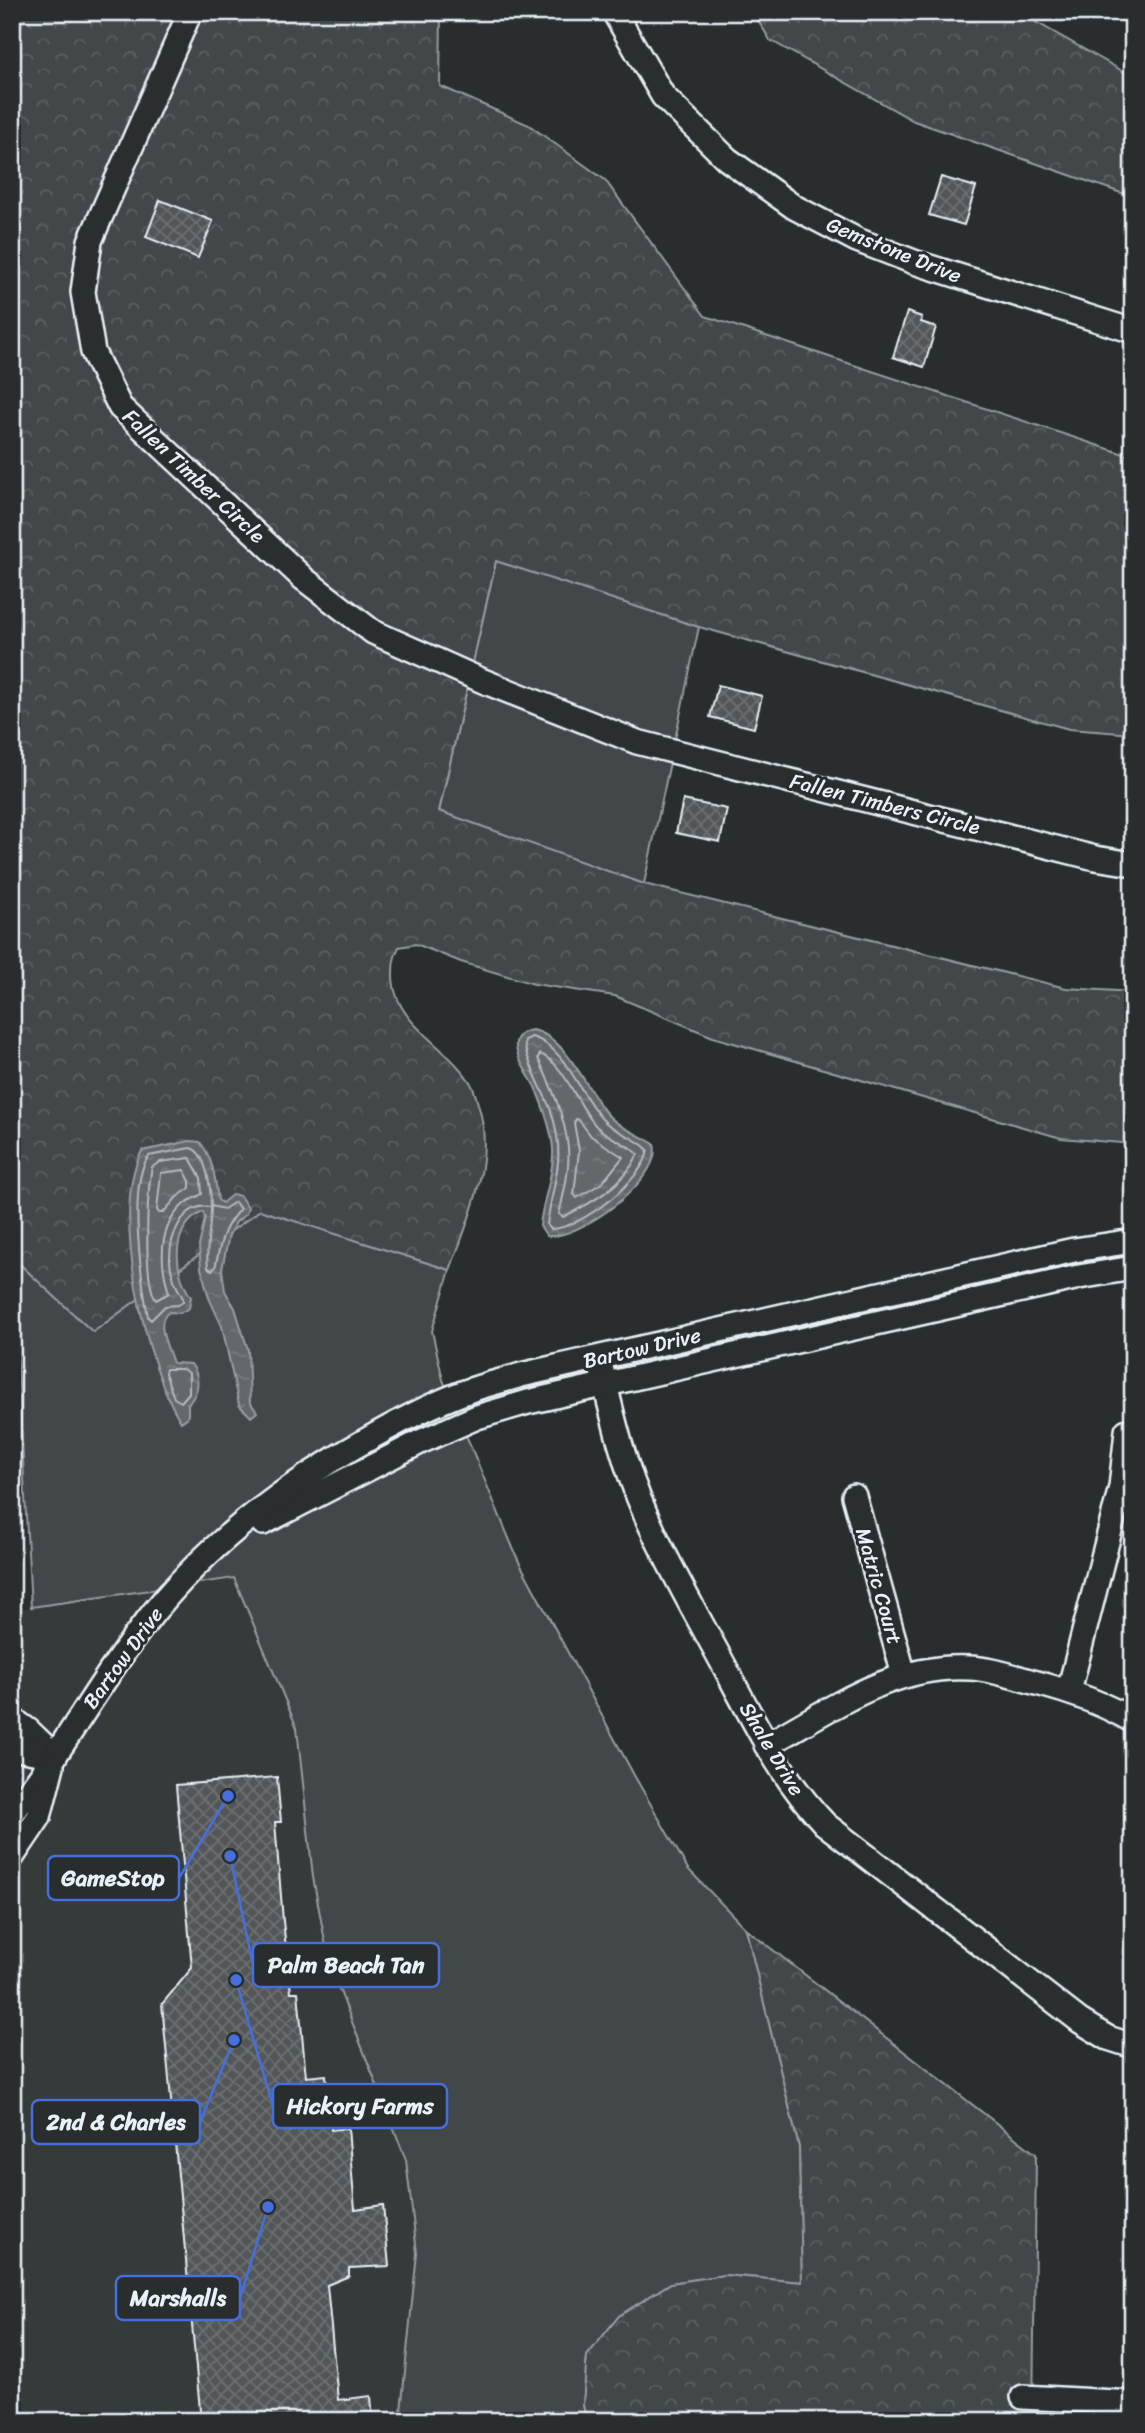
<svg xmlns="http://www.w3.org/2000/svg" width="1145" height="2433" font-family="Sriracha,sans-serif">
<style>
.built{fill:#363a3b}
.grass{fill:#424648;stroke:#959ca0;stroke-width:2}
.forest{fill:url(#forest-crowns);stroke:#959ca0;stroke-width:2}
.water{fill:url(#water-ripples);stroke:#989fa3;stroke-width:2}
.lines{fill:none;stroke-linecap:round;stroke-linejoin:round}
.shore{stroke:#b3bac0;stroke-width:2}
.building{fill:url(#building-cross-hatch);stroke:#e8f1f8;stroke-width:2}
.minor-casing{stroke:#e8f1f8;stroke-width:28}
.minor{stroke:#2a2d2e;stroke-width:23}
.labels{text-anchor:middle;stroke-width:6;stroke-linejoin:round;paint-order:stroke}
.street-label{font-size:21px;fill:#e8f1f8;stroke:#2a2d2e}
.leader{fill:none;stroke:#466fde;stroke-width:2.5}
.callout-dot{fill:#466fde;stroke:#2a2d2e;stroke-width:2.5}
.callout{fill:#2a2d2e;stroke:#466fde;stroke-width:2.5}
.callout-label{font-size:23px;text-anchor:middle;font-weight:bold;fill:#e8f1f8}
</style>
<defs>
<pattern id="forest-crowns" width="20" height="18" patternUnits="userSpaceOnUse" patternTransform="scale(1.75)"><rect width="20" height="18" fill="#424648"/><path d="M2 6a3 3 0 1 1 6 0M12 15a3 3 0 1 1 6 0" fill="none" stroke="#5d6163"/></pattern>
<pattern id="water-ripples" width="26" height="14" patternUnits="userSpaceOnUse" patternTransform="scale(1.75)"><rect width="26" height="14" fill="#63686b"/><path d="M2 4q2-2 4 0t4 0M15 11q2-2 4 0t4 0" fill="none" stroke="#797e81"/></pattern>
<pattern id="building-cross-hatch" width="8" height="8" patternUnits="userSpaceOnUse" patternTransform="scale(1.75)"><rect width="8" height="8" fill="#535759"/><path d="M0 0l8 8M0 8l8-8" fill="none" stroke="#6c7072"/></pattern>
</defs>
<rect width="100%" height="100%" fill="#2a2d2e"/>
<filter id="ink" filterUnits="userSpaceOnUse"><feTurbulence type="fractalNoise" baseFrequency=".0143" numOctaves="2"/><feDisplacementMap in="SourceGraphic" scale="14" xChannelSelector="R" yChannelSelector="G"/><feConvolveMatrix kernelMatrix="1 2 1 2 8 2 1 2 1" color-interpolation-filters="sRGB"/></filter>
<g filter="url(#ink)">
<!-- built -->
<path class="built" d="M 234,1578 L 297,1728 L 313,1876 L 329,1963 L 406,2160 L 417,2253 L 400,2421 L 12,2421 L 12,1610 Z"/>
<!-- grass -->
<g class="grass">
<path d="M 496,561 L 699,627 L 644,884 L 439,812 Z"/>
<path d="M 260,1210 L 450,1270 L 432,1331 L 443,1380 L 518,1560 L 635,1777 L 688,1869 L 746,1929 L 799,2147 L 802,2282 L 724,2275 L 671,2283 L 619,2316 L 587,2356 L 583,2405 L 587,2421 L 400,2421 L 417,2253 L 406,2160 L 329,1963 L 313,1877 L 297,1728 L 234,1578 L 31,1607 L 12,1257 L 93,1332 Z"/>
</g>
<!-- forest -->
<g class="forest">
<path d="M 12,12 L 441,12 L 440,86 L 529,125 L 605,180 L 705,316 L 1133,457 L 1133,734 L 1069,729 L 699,627 L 496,561 L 439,811 L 644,884 L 1066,988 L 1133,992 L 1133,1144 L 1061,1138 L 713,1037 L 615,996 L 534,984 L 461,962 L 416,944 L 399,947 C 393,958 393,965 393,978 C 395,1024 445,1044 468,1079 C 473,1085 476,1096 478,1104 C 496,1158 469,1219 450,1270 L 260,1210 L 93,1332 L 12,1257 Z"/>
<path d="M 753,12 L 1018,12 L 1133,77 L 1133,197 L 914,121 L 770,40 Z"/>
<path d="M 746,1929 L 1036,2154 L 1033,2421 L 587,2421 L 583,2405 L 587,2356 L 619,2316 L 671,2283 L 724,2275 L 802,2282 L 799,2147 Z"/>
</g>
<!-- water -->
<g class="water">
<path d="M 532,1030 C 566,1035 587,1091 607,1114 C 618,1127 640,1135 654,1144 C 664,1178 579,1240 547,1236 L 540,1226 C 542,1201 554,1176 553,1150 C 552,1130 543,1106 535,1087 C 529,1075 514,1056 516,1042 C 518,1034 525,1031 532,1030 Z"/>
<path d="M 190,1141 L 200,1142 C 214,1160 215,1179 218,1200 L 222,1203 L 233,1194 L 240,1196 L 248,1208 L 246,1214 L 236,1222 L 229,1235 L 222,1269 L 225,1291 L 235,1308 L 248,1350 L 250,1402 L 257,1412 L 251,1417 L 239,1405 L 222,1326 L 209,1298 L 201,1268 L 199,1246 L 205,1218 L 203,1212 C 170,1227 173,1272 191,1297 L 189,1308 L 180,1313 L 169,1312 C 154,1322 168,1347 173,1363 L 191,1364 C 201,1377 199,1393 188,1404 L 188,1417 L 181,1422 C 146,1367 109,1210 142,1151 Z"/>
</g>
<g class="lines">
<!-- shore -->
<g class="shore">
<path d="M 532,1037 C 566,1047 581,1097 603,1120 C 615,1133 637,1137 648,1150 C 644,1180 580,1229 551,1229 L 547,1225 C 553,1179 567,1160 551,1111 C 546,1096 521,1051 525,1040 Z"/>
<path d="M 540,1054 C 565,1063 578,1108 597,1127 C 608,1138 627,1143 638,1154 C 624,1185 592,1203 563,1217 L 559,1214 C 564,1193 570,1169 568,1148 C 565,1116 551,1086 538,1058 Z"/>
<path d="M 576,1119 L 579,1120 L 591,1136 L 623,1157 L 602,1183 L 577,1198 L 574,1194 L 579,1151 L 574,1123 Z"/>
<path d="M 190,1148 C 207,1151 211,1191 211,1206 L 224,1209 L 235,1202 L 240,1209 C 222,1228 221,1242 215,1268 L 212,1270 L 208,1268 C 205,1246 211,1227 211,1207 C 182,1202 169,1237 170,1262 C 171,1275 176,1287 183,1298 L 183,1302 L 178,1305 L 165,1306 L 151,1320 L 148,1317 C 142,1283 127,1183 149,1156 Z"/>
<path d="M 190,1158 L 201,1178 L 202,1194 C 196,1198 188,1200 183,1205 C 157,1229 160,1263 169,1293 L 156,1300 C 143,1281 147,1192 152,1167 L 160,1162 Z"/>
<path d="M 184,1170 L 190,1181 L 190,1188 L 177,1197 L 163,1213 L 159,1213 L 157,1210 L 161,1173 Z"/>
<path d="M 166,1369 L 182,1369 L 189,1373 L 189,1393 L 181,1402 L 174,1398 L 165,1373 Z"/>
</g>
</g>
<!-- building -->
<g class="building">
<path d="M 941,177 L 976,187 L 964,225 L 929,215 Z"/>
<path d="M 160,200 L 213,221 L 198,258 L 146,237 Z"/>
<path d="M 907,312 L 922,317 L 921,322 L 936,327 L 924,367 L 893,357 Z"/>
<path d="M 718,685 L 762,696 L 754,728 L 710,717 Z"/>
<path d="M 683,800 L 727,809 L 720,842 L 676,833 Z"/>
<path d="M 277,1777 L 281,1822 L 275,1822 L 283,1921 L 291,1992 L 298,1992 L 306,2077 L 326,2075 L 331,2130 L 348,2128 L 355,2209 L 383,2205 L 389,2266 L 349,2268 L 349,2276 L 327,2285 L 338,2400 L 371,2396 L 373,2421 L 201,2421 L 162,2004 L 192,1968 L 176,1785 Z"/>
</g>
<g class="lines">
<!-- minor casing -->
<g class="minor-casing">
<g id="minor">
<path d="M 190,12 L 90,241 L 83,292 L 93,352 L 120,407 L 304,579 L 373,632 L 483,681 L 637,742 L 1095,858 L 1133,864"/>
<path d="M 614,12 L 663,96 L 727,159 L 794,207 L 857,240 L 914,262 L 1133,331"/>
<path d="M 602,1371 C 613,1419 625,1468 645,1513 C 669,1568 700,1620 728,1673 C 757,1727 782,1779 825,1824 L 1080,2021 L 1108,2038 L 1133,2046"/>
<path d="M 854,1496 L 904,1675"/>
<path d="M 263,1523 L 420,1442 L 477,1417 L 528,1402 L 1079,1277 L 1133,1268"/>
<path d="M 1069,1691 L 1121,1487 L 1127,1431"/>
<path d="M 12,1719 L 29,1731 L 55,1756"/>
<path d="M 766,1745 C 830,1710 894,1663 970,1668 C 991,1669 1012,1676 1033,1682 C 1068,1691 1102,1702 1133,1721"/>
<path d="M 12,1748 L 55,1756"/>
<path d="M 12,1813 C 61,1755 96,1686 143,1626 C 203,1547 283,1486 370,1438 C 400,1421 432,1404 465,1392 C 483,1385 502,1381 521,1375 L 1074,1250 L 1133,1241"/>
<path d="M 12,1857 L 39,1817 L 52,1766"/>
<path d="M 1023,2397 L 1133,2403"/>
</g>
</g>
<!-- minor -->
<use href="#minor" class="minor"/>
</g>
</g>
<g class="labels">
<!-- street labels -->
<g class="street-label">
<text transform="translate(894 250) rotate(22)" y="7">Gemstone Drive</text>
<text transform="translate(194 476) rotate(43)" y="7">Fallen Timber Circle</text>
<text transform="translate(885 804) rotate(14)" y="7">Fallen Timbers Circle</text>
<text transform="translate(642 1348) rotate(-13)" y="7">Bartow Drive</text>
<text transform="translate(879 1586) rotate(74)" y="7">Matric Court</text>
<text transform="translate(123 1658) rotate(-54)" y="7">Bartow Drive</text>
<text transform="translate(772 1749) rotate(59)" y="7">Shale Drive</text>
</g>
</g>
<!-- callouts -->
<path class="leader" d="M228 1796L179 1878M230 1856L253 1965M236 1980L273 2106M234 2040L200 2122M268 2207L240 2298"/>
<g class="callout-dot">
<circle cx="228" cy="1796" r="7"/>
<circle cx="230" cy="1856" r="7"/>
<circle cx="236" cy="1980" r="7"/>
<circle cx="234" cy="2040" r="7"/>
<circle cx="268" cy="2207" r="7"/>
</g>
<g class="callout">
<rect x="48" y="1856" width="131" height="44" rx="7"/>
<rect x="253" y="1943" width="186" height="44" rx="7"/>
<rect x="273" y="2084" width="174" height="44" rx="7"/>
<rect x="32" y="2100" width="168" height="44" rx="7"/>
<rect x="116" y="2276" width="124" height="44" rx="7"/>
</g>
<g class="callout-label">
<text x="113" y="1886">GameStop</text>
<text x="346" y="1973">Palm Beach Tan</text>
<text x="360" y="2114">Hickory Farms</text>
<text x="116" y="2130">2nd &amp; Charles</text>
<text x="178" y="2306">Marshalls</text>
</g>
<!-- margin -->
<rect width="1145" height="2433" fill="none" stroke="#2a2d2e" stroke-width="42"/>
<rect x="21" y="21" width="1103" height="2391" fill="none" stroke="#e8f1f8" stroke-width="2.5" filter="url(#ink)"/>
</svg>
